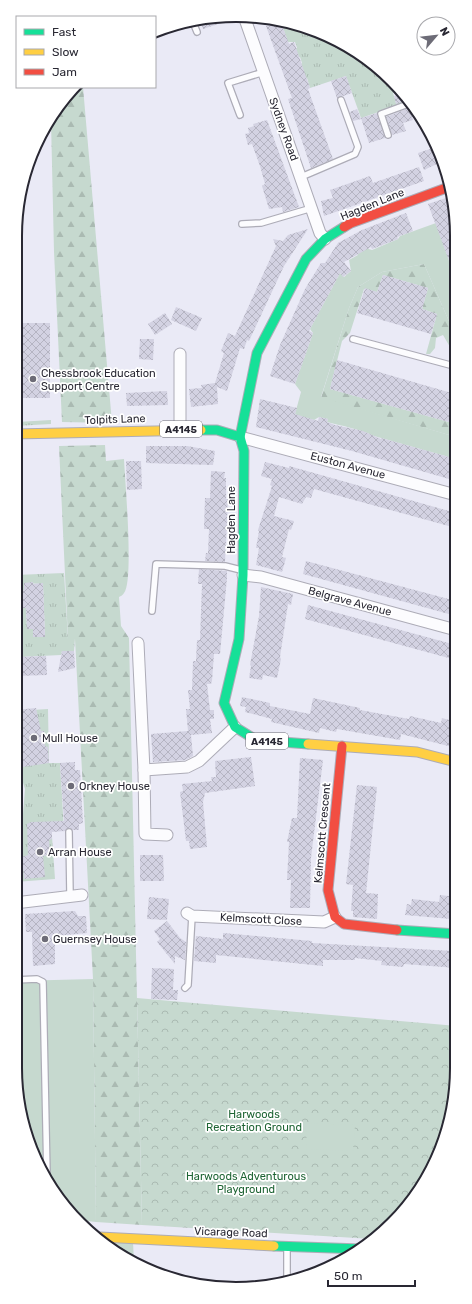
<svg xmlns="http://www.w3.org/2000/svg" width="472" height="1304" font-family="Rubik,sans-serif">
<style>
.grass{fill:url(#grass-tufts)}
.forest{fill:url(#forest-firs)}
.park{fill:url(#park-crowns)}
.garden{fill:#c6d9cf}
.building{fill:url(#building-cross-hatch)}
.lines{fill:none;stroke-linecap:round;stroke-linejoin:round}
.lane-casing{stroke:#adacb7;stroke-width:8}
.street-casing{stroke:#adacb7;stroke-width:13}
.fast-casing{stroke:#adacb7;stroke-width:11}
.slow-casing{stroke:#adacb7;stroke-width:11}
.jam-casing{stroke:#adacb7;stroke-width:11}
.lane{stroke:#fcfcfe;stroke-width:5.5}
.street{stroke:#fcfcfe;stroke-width:11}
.fast{stroke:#16e098;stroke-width:9}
.slow{stroke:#ffcf43;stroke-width:9}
.jam{stroke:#f24e42;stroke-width:9}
.poi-dot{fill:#6d6c77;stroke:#fff;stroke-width:1.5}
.labels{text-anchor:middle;stroke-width:3.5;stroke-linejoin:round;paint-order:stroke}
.shield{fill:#fff;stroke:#696870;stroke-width:1}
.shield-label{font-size:10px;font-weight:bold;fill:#292833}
.street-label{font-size:11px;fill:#292833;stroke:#fff}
.poi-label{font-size:11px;fill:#292833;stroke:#fff;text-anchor:start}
.park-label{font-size:11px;fill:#1e6434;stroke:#fff}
.rim{fill:none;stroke:#292833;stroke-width:2}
</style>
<defs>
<pattern id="grass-tufts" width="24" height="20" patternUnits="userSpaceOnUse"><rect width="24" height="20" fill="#c6d9cf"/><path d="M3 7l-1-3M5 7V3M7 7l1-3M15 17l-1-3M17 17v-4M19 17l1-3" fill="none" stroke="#aabab2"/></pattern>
<pattern id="forest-firs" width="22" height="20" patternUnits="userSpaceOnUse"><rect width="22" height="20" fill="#c6d9cf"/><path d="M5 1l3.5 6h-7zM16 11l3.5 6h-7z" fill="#aabab2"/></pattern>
<pattern id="park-crowns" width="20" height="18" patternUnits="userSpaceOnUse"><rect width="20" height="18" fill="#c6d9cf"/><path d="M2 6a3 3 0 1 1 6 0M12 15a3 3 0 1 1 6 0" fill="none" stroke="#aabab2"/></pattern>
<pattern id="building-cross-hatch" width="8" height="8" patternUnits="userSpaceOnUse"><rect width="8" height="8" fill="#d3d2e2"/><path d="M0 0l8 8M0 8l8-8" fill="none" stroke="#b5b4c2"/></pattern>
</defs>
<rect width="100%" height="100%" fill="#eaeaf6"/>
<!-- grass -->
<g class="grass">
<path d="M 281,22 L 293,22 L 347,45 L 379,71 L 381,76 L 384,75 L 388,78 L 391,89 L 398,87 L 400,90 L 393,93 L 396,103 L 404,101 L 405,103 L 361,118 L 346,76 L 310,88 L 307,78 L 301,80 L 297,68 L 302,63 L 300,57 L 294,59 L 291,51 L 297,48 L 295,42 L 288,42 Z"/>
<path d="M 15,413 L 17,422 L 51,420 L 51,424 L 15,426 Z"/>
<path d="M 64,573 L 68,639 L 75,638 L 74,651 L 62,651 L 61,655 L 19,657 L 15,659 L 15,608 L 26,608 L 27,629 L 33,629 L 33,637 L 45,637 L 43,584 L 24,583 L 24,590 L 15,590 L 15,575 Z"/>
<path d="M 48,709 L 49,763 L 60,763 L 64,831 L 51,822 L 55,879 L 15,882 L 15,862 L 21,849 L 15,846 L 15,837 L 23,814 L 25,789 L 15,757 L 15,742 L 17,740 L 15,737 L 15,711 Z"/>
</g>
<!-- forest -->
<g class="forest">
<path d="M 77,87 L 83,87 L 112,423 L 62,422 L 54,252 L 51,121 L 61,102 Z"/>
<path d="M 424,264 L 455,335 L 455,344 L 450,347 L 443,335 L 436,338 L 435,348 L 430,354 L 426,354 L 437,314 L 422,309 L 428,288 L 383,275 L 377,292 L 364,289 L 350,333 L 342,341 L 330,389 L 456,424 L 456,437 L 321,398 L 349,308 L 358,287 L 382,272 Z"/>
<path d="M 105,445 L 106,461 L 124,459 C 125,480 134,582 124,593 C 123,595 121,596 119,597 L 121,626 L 129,638 L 142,1225 L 96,1222 L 93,979 L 75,639 L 68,639 L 59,446 Z"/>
<path d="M 133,1242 L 134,1263 L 109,1244 Z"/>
</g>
<!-- park -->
<path class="park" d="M 137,998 L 457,1026 L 457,1068 L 450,1125 L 420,1191 L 372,1239 L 142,1225 Z"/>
<!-- garden -->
<g class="garden">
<path d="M 436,223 L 455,278 L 455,335 L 424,264 L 382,272 L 358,287 L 349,308 L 321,397 L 456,437 L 456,459 L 374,436 C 359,429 343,426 327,422 L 328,419 L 319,417 L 314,420 L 298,416 L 295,414 L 301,392 L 295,384 L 313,333 L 310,329 L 339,275 L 336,270 L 344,277 L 351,271 L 349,260 L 358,255 L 357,253 L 366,248 L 372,250 L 398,239 L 400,236 Z"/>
<path d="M 93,979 L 96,1222 L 78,1220 L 70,1214 L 32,1152 L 15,1068 L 15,981 Z"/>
<path d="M 307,1123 L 355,1125 L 353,1151 L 306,1149 Z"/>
</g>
<!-- building -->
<g class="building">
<path d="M 207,17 L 233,19 L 203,29 L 200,19 Z"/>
<path d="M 267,21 L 281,22 L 289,44 L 294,42 L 310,88 L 308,89 L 333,159 L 311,168 L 288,99 L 292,98 L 266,26 L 269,25 Z"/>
<path d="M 346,76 L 352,93 L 337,98 L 331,81 Z"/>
<path d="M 404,93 L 408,99 L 396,104 L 394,96 Z"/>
<path d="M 409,108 L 413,120 L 403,123 L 406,131 L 392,135 L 386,117 Z"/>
<path d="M 357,109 L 361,119 L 353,121 L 350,112 Z"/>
<path d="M 377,113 L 385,138 L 369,143 L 361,118 Z"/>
<path d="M 267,120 L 299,207 L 283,212 L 282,207 L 269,209 L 262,186 L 265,184 L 260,166 L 252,144 L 248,145 L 245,134 L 249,133 L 248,128 L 254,126 L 253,124 Z"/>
<path d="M 436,147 L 441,162 L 424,170 L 418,153 Z"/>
<path d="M 419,167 L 424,181 L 324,216 L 321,201 L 333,198 L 330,190 L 370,176 L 373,183 Z"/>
<path d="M 452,196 L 455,207 L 455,273 L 454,274 L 428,204 Z"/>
<path d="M 406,213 L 413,231 L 397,237 L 398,239 L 372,249 L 371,247 L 344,262 L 351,271 L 343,277 L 340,273 L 309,331 L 313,333 L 295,384 L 270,376 L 280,345 L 305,289 L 321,263 L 325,263 L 338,243 L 362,230 Z"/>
<path d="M 308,229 L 284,266 L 249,341 L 247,340 L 244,349 L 240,348 L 227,391 L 217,387 L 218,404 L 191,407 L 189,389 L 202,388 L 201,385 L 215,383 L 224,353 L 221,351 L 228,333 L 235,336 L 276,246 L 273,239 L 283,241 L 288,235 Z"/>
<path d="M 383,275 L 428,288 L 422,309 L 437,314 L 431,334 L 357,313 L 365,288 L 377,292 Z"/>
<path d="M 176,307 L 202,318 L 196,331 L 171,320 Z"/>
<path d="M 165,313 L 172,324 L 155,335 L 148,324 Z"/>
<path d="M 20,323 L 50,323 L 50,398 L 15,398 L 15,360 L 21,360 Z"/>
<path d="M 140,339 L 154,339 L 153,360 L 139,359 Z"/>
<path d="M 337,360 L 455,394 L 456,424 L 330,389 Z"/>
<path d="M 167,391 L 168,405 L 127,406 L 126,393 Z"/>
<path d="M 260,399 L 297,408 L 295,414 L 318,421 L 319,417 L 328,419 L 327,422 L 335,425 L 363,431 L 381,439 L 381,438 L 456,459 L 456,481 L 352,451 L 256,427 Z"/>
<path d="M 146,446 L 187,446 L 215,451 L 213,465 L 146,463 Z"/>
<path d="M 126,461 L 141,461 L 142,489 L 127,490 Z"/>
<path d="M 265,462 L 289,468 L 289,466 L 456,513 L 456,528 L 314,489 L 311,498 L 306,497 L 302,504 L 279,497 L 274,516 L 294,521 L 291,530 L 289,529 L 282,557 L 286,558 L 282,572 L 256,565 L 259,548 L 256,548 L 259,531 L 258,530 L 272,486 L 270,485 L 272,479 L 261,476 Z"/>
<path d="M 211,471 L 225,472 L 224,478 L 226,478 L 226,499 L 228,499 L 225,562 L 205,561 L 206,553 L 208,553 L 209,529 L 204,529 L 205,498 L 210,498 Z"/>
<path d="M 306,561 L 456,601 L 456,616 L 303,574 Z"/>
<path d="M 199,569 L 227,571 L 227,578 L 220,654 L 214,654 L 212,681 L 211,684 L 207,684 L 210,710 L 214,710 L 214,719 L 210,719 L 212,733 L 191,735 L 193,756 L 185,760 L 153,762 L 151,734 L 188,731 L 186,709 L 190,709 L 188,690 L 192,690 L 193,661 L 196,661 L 197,640 L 200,640 L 202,584 L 198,584 Z"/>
<path d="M 33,582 L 33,584 L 43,583 L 45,637 L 33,637 L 33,629 L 27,629 L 26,608 L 15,608 L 15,590 L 24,590 L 24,583 Z"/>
<path d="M 261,587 L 293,594 L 291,605 L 288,604 L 280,657 L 281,659 L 277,678 L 263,675 L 262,680 L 249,678 L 251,666 L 250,665 L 259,616 Z"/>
<path d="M 308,605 L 456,645 L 456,660 L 305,619 Z"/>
<path d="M 62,651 L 74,651 L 75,668 L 58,672 Z"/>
<path d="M 46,656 L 47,675 L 15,676 L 15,659 L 19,657 Z"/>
<path d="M 242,697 L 270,703 L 270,706 L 310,714 L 313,698 L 360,708 L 360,710 L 409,719 L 410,716 L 441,723 L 442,718 L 456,722 L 456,748 L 401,734 L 400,740 L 337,729 L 336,732 L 320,728 L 319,733 L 271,722 L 272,719 L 245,712 L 246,707 L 240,706 Z"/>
<path d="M 36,708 L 41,731 L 44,731 L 45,746 L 48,747 L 49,763 L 23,767 L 21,734 L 16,735 L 15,710 Z"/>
<path d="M 251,757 L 255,786 L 205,793 L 203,802 L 207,847 L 190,849 L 189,841 L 186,841 L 180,792 L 183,791 L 182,784 L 212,781 L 211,777 L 216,777 L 215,761 Z"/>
<path d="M 300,758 L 323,760 L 311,858 L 310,908 L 290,908 L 291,880 L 287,880 L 289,842 L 287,842 L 292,818 L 297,818 Z"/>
<path d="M 75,762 L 75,770 L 80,770 L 83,823 L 79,824 L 79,830 L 73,830 L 69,828 L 65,831 L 52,832 L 52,839 L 49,840 L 50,855 L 43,856 L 45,877 L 24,879 L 22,857 L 28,855 L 27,824 L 31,822 L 64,821 L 60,763 Z"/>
<path d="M 357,785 L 377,787 L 366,893 L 378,894 L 377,919 L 353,917 L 353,911 L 351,911 L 353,885 L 346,884 Z"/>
<path d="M 140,855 L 163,855 L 164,881 L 140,881 Z"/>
<path d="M 440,895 L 457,897 L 457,916 L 452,916 L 451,919 L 405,915 L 407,904 L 411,905 L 412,899 L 439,902 Z"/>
<path d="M 149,897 L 169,899 L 167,920 L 147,919 Z"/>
<path d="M 75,911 L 78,916 L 86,916 L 87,933 L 55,936 L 55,964 L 33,966 L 32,932 L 26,932 L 25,914 Z"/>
<path d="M 167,921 L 180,938 L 186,942 L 185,960 L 175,956 L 175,964 L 157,942 L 160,939 L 154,931 Z"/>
<path d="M 223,933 L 312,941 L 312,943 L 453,951 L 457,953 L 457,968 L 404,964 L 403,967 L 381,965 L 382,961 L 355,958 L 355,960 L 323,960 L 323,966 L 216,955 L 216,963 L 194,961 L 196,936 L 223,939 Z"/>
<path d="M 152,968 L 174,969 L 173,990 L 178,990 L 177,1000 L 151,999 Z"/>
</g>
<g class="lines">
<!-- lane casing -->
<g class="lane-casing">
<g id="lane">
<path d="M 193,22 L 197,32"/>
<path d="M 240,115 L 228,83 L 264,72"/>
<path d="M 388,135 L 381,114 L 411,103"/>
<path d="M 301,177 L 355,154 L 358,147 L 341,100"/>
<path d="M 242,224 L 261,223 L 312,208"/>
<path d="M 353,339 L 450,365 L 455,362"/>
<path d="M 152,611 L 156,564 L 225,566 L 241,570"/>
<path d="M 69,832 L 70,895"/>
<path d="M 15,980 L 37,979 L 43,982 L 47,1176"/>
<path d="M 185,988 L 188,985 L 192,916"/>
<path d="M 287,1282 L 287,1247"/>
</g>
</g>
<!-- street casing -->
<g class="street-casing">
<g id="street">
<path d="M 245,19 L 320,233 L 325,239"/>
<path d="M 180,429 L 180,354"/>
<path d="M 240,437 L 456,495"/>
<path d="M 243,575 L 261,577 L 456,630"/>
<path d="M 138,643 L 144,770 L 145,834 L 167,835"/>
<path d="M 144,770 L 187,767 L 199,761 L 235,727"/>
<path d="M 15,795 L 15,815"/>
<path d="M 15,903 L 82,895"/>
<path d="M 187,913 L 192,916 L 324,922 L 335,917"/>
</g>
</g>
<!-- fast casing -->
<g class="fast-casing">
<g id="fast">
<path d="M 201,430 L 217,430 L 240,437 L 244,451 L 243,575 L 239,639 L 224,703 L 235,727 L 256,740 L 308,744"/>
<path d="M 240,437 L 257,353 L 306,259 L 325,239 L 344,227"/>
<path d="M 397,930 L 457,934"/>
<path d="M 274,1246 L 361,1249"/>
</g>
</g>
<!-- slow casing -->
<g class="slow-casing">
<g id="slow">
<path d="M 15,434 L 201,430"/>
<path d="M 308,744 L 417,752 L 456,762"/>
<path d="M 100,1237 L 274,1246"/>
</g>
</g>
<!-- jam casing -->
<g class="jam-casing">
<g id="jam">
<path d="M 344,227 L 351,223 L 449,187"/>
<path d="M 342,746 L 328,890 L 335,917 L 344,924 L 397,930"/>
</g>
</g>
<!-- lane -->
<use href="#lane" class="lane"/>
<!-- street -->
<use href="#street" class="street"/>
<!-- fast -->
<use href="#fast" class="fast"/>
<!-- slow -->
<use href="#slow" class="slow"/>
<!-- jam -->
<use href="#jam" class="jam"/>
</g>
<!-- markers -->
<g class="poi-dot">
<circle cx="33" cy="379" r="4"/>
<circle cx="34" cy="738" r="4"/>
<circle cx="71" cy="786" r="4"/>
<circle cx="40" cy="852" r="4"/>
<circle cx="45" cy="939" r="4"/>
</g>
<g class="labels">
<!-- shield labels -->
<g class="shield">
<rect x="160" y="421" width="42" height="16" rx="3"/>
<rect x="246" y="733" width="42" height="16" rx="3"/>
</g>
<g class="shield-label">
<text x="181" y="433">A4145</text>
<text x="267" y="745">A4145</text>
</g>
<!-- street labels -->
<g class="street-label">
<text transform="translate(284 129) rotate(70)" y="4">Sydney Road</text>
<text transform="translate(372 204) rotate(-22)" y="4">Hagden Lane</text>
<text transform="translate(115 419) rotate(-2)" y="4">Tolpits Lane</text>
<text transform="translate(348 465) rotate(15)" y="4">Euston Avenue</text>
<text transform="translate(231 520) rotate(-90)" y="4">Hagden Lane</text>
<text transform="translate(350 601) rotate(15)" y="4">Belgrave Avenue</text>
<text transform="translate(322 833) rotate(-85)" y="4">Kelmscott Crescent</text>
<text transform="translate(261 919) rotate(3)" y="4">Kelmscott Close</text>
<text transform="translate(231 1232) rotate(2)" y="4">Vicarage Road</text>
</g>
<!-- poi labels -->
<g class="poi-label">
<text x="41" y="377">Chessbrook Education<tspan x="41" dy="13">Support Centre</tspan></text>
<text x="42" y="742">Mull House</text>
<text x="79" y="790">Orkney House</text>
<text x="48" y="856">Arran House</text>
<text x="53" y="943">Guernsey House</text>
</g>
<!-- park labels -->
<g class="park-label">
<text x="254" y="1118">Harwoods<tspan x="254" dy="13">Recreation Ground</tspan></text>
<text x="246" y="1180">Harwoods Adventurous<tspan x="246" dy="13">Playground</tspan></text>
</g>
</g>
<!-- crop -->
<path d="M0 0H472V1304H0ZM236 22H236A214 214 0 0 1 450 236V1068A214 214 0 0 1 236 1282H236A214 214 0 0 1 22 1068V236A214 214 0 0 1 236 22Z" fill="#fff" fill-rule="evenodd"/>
<path class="rim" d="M236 22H236A214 214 0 0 1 450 236V1068A214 214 0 0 1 236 1282H236A214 214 0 0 1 22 1068V236A214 214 0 0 1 236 22Z"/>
<!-- legend -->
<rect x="16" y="16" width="140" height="72" fill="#ffffff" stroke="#a9a9ad"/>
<rect x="24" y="29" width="20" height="6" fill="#16e098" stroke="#a9a9ad"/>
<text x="52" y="36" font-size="12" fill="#292833">Fast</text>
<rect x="24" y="49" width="20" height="6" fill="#ffcf43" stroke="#a9a9ad"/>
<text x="52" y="56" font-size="12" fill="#292833">Slow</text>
<rect x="24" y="69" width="20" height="6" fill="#f24e42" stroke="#a9a9ad"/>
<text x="52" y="76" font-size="12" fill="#292833">Jam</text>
<!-- north arrow -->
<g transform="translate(436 36) rotate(62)"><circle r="19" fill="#ffffff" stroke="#a9a9ad"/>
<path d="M0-3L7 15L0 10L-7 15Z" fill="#6d6c77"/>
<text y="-6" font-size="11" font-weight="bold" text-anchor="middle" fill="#292833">N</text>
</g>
<!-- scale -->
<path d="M328 1280v6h87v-6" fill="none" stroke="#292833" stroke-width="2"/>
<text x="334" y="1280" font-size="12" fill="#292833" stroke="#ffffff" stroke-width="3" paint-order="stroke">50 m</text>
</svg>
